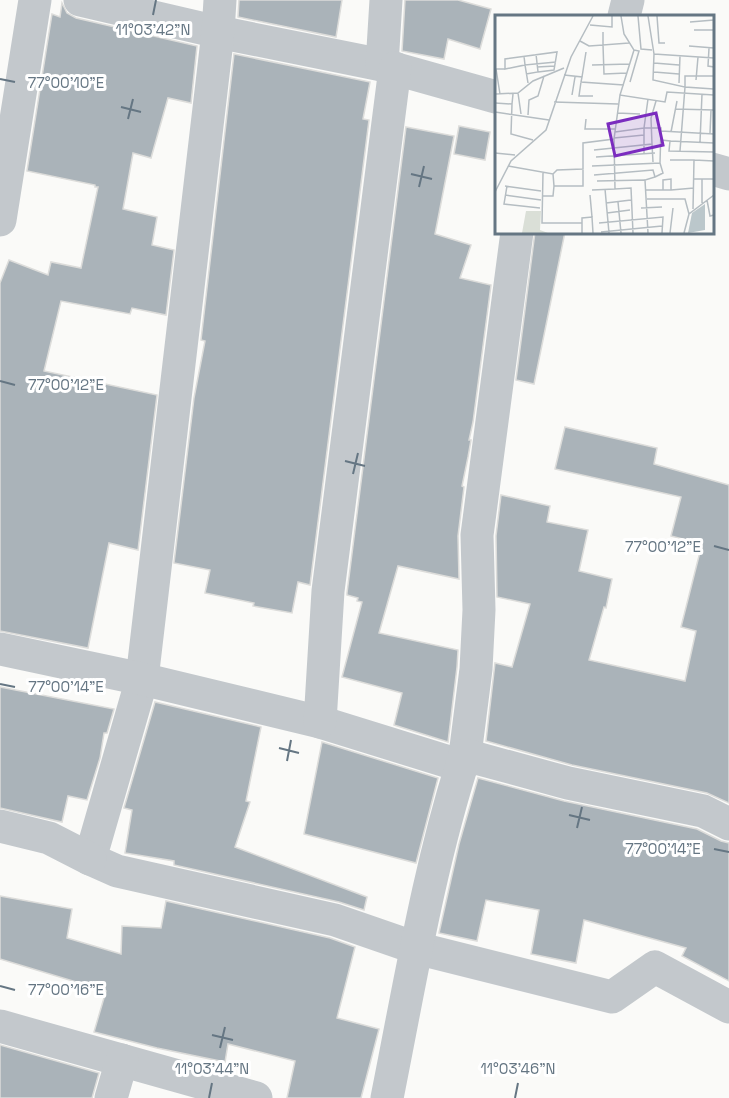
<svg xmlns="http://www.w3.org/2000/svg" width="729" height="1098" font-family="'Space Grotesk',sans-serif">
<style>
.building{fill:#aab3b9;stroke:#dcdcda;stroke-width:1.5}
.lines{fill:none;stroke-linecap:round;stroke-linejoin:round}
.minor{stroke:#c3c8cc;stroke-width:33}
.ticks{fill:none;stroke:#657683;stroke-width:2}
.inset-road{fill:none;stroke:#b5bdc2;stroke-width:1.5}
.view{fill:#7b2cbf;fill-opacity:0.15;stroke:#7b2cbf;stroke-width:3}
.inset-edge{fill:none;stroke:#657683;stroke-width:3}
.ticks-label{font-size:15px;text-anchor:middle;fill:#657683;stroke:#fff;stroke-width:6;stroke-linejoin:round;paint-order:stroke}
</style>
<rect width="100%" height="100%" fill="#fafaf8"/>
<!-- building -->
<g class="building">
<path d="M 239,0 L 342,0 L 336,37 L 238,17 Z"/>
<path d="M 405,0 L 458,0 L 491,9 L 480,49 L 448,39 L 444,59 L 402,51 Z"/>
<path d="M 62,3 L 67,13 L 76,18 L 197,46 L 191,103 L 168,98 L 151,158 L 133,153 L 123,209 L 157,217 L 152,245 L 174,250 L 166,315 L 132,308 L 130,314 L 61,301 L 44,371 L 157,395 L 138,550 L 109,543 L 88,648 L 0,631 L 0,283 L 9,260 L 48,275 L 51,262 L 81,268 L 98,187 L 95,187 L 95,185 L 27,171 L 52,14 L 60,17 Z"/>
<path d="M 234,54 L 370,82 L 363,119 L 369,120 L 310,585 L 298,582 L 292,613 L 253,606 L 254,603 L 205,593 L 210,570 L 174,563 L 194,398 L 205,341 L 201,340 Z"/>
<path d="M 459,126 L 490,132 L 485,160 L 454,154 Z"/>
<path d="M 406,127 L 454,136 L 435,234 L 471,245 L 460,278 L 491,285 L 473,422 L 469,440 L 471,440 L 468,457 L 462,486 L 464,487 L 458,536 L 459,579 L 398,566 L 379,633 L 458,650 L 457,667 L 448,742 L 394,725 L 402,693 L 342,677 L 362,602 L 357,601 L 358,598 L 347,595 L 347,593 Z"/>
<path d="M 535,232 L 565,232 L 534,384 L 516,380 Z"/>
<path d="M 565,427 L 657,448 L 654,464 L 729,485 L 729,803 L 707,793 L 572,765 L 486,741 L 495,663 L 512,667 L 530,604 L 497,597 L 496,536 L 501,495 L 550,506 L 547,522 L 588,530 L 579,571 L 612,579 L 606,608 L 604,607 L 589,660 L 685,681 L 696,631 L 681,627 L 702,544 L 671,536 L 681,497 L 555,469 Z"/>
<path d="M 0,687 L 114,709 L 107,733 L 104,733 L 100,758 L 87,800 L 68,796 L 62,822 L 0,808 Z"/>
<path d="M 155,702 L 261,727 L 246,801 L 250,802 L 235,847 L 367,897 L 364,910 L 339,902 L 174,865 L 174,861 L 125,853 L 132,810 L 124,808 Z"/>
<path d="M 322,742 L 438,778 L 416,863 L 304,834 Z"/>
<path d="M 478,778 L 564,801 L 697,829 L 721,841 L 729,843 L 729,981 L 682,956 L 686,948 L 584,920 L 576,963 L 531,954 L 539,910 L 486,900 L 477,941 L 439,933 L 459,844 Z"/>
<path d="M 0,896 L 72,909 L 67,938 L 121,954 L 122,926 L 161,928 L 166,901 L 330,938 L 355,947 L 337,1018 L 379,1029 L 361,1098 L 287,1098 L 295,1061 L 228,1044 L 225,1062 L 157,1048 L 94,1032 L 106,991 L 0,959 Z"/>
<path d="M 0,1045 L 99,1073 L 92,1098 L 0,1098 Z"/>
</g>
<g class="lines">
<!-- minor -->
<g class="minor">
<path d="M 80,0 L 218,32 L 382,65"/>
<path d="M 220,0 L 218,32 L 142,679 L 90,859 L 117,871 L 335,920 L 416,948 L 612,997 L 655,967 L 729,1007"/>
<path d="M 386,0 L 382,65 L 496,97"/>
<path d="M 624,16 L 628,0"/>
<path d="M 712,169 L 729,174"/>
<path d="M 0,220 L 35,0"/>
<path d="M 0,649 L 142,679 L 320,722 L 462,766"/>
<path d="M 320,722 L 328,591 L 395,68"/>
<path d="M 465,755 L 476,669 L 479,610 L 477,535 L 517,232"/>
<path d="M 0,826 L 49,838 L 90,859"/>
<path d="M 0,1026 L 256,1098"/>
<path d="M 111,1098 L 122,1060"/>
<path d="M 387,1098 C 410,983 429,866 465,755 L 568,783 L 703,811 L 729,824"/>
</g>
</g>
<!-- ticks -->
<path class="ticks" d="M 153,15 L 156,0M 0,79 L 15,82M 121,107 L 141,112M 128,119 L 133,99M 411,174 L 432,179M 419,187 L 424,166M 0,381 L 15,385M 345,461 L 365,466M 353,474 L 358,453M 714,546 L 729,550M 0,684 L 15,687M 279,748 L 299,753M 287,761 L 291,740M 569,815 L 590,820M 577,828 L 582,807M 714,849 L 729,852M 0,986 L 15,990M 212,1035 L 233,1040M 220,1048 L 225,1027M 209,1098 L 212,1083M 515,1098 L 518,1083"/>
<!-- overview -->
<g transform="translate(495 15)">
<rect width="219" height="219" fill="#fafaf8"/>
<path d="M 31,196 L 46,196 L 45,215 L 53,218 L 27,218 Z" fill="#dadfd7"/>
<path d="M 210,189 L 210,215 L 193,218 L 197,198 Z" fill="#bbc7cb"/>
<path class="inset-road" d="M 143,1 L 146,34 L 157,35M 153,1 L 159,39 L 158,65 L 190,72 L 185,136M 162,1 L 164,28 L 170,28M 195,7 L 219,5M 95,10 L 117,12 L 117,1M 199,15 L 219,15M 108,17 L 108,30 L 134,28M 85,26 L 94,31 L 108,30 L 109,59 L 132,58M 194,31 L 219,33M 214,33 L 213,51 L 219,52M 159,39 L 219,43M 29,41 L 30,50 L 61,47M 159,48 L 184,50M 97,50 L 135,49M 42,52 L 60,51M 159,57 L 184,59M 31,59 L 43,57 L 41,39M 69,60 L 87,62 L 86,67 L 129,70M 219,61 L 190,61 L 190,72 L 219,74M 87,62 L 91,37M 201,65 L 203,42M 86,67 L 84,81 L 98,81M 135,67 L 144,36 L 139,35M 33,68 L 30,50 L 10,54 L 10,44 L 62,37 L 59,55 L 43,57M 184,68 L 185,41M 23,78 L 26,99M 0,79 L 23,78 L 38,66 L 69,53M 5,79 L 1,54 L 10,54M 77,80 L 80,62M 125,80 L 139,35 L 129,19 L 126,1M 59,87 L 123,89M 0,88 L 17,89 L 18,79M 17,89 L 16,119 L 38,125M 180,94 L 219,95M 0,97 L 54,105M 122,98 L 145,99M 33,100 L 34,85 L 43,81 L 49,61M 91,104 L 90,114 L 120,114M 166,116 L 219,119M 120,117 L 149,113M 176,117 L 182,86M 215,118 L 216,95M 119,123 L 149,120M 119,124 L 120,174 L 136,173 L 138,218M 166,125 L 175,126 L 174,136 L 219,137M 175,126 L 219,128M 205,127 L 207,79M 157,129 L 158,147M 99,135 L 157,129 L 156,103 L 161,86M 0,138 L 20,140M 149,138 L 149,113M 101,142 L 160,138M 175,145 L 199,145 L 198,194M 199,145 L 219,146M 13,151 L 58,159 L 62,155 L 88,154 L 88,128 L 119,124 L 125,80 L 170,87 L 172,77 L 219,80M 97,151 L 165,148 L 166,113 L 149,113 L 153,84M 48,158 L 47,208 L 87,208M 58,159 L 59,171 L 88,171 L 88,154M 99,160 L 158,155 L 160,162 L 150,165 L 153,218M 160,162 L 168,158 L 165,148M 199,164 L 219,164M 207,164 L 207,188M 102,166 L 150,165M 10,171 L 46,176M 12,171 L 9,189 L 45,193M 110,174 L 114,218M 97,175 L 120,174M 151,175 L 176,175 L 176,164 L 168,165 L 168,175M 176,175 L 199,173M 0,177 L 16,146 L 51,115 L 76,42 L 98,1M 10,180 L 46,185M 95,180 L 97,202M 47,181 L 58,181 L 59,171M 152,184 L 190,184 L 194,199M 212,185 L 215,201 L 219,200M 123,187 L 126,218M 111,188 L 136,185M 146,193 L 167,192M 112,198 L 135,195M 104,208 L 168,202 L 167,218M 106,217 L 167,211M 87,218 L 87,203 L 97,202 L 98,218M 175,218 L 178,193M 189,218 L 194,199 L 219,180"/>
<path class="view" d="M 161,98 L 168,130 L 120,141 L 113,109 Z"/>
<rect width="219" height="219" class="inset-edge"/>
</g>
<g class="ticks-label">
<text x="153" y="35">11°03'42"N</text>
<text x="66" y="88">77°00'10"E</text>
<text x="66" y="390">77°00'12"E</text>
<text x="663" y="552">77°00'12"E</text>
<text x="66" y="692">77°00'14"E</text>
<text x="663" y="854">77°00'14"E</text>
<text x="66" y="995">77°00'16"E</text>
<text x="212" y="1074">11°03'44"N</text>
<text x="518" y="1074">11°03'46"N</text>
</g>
</svg>
